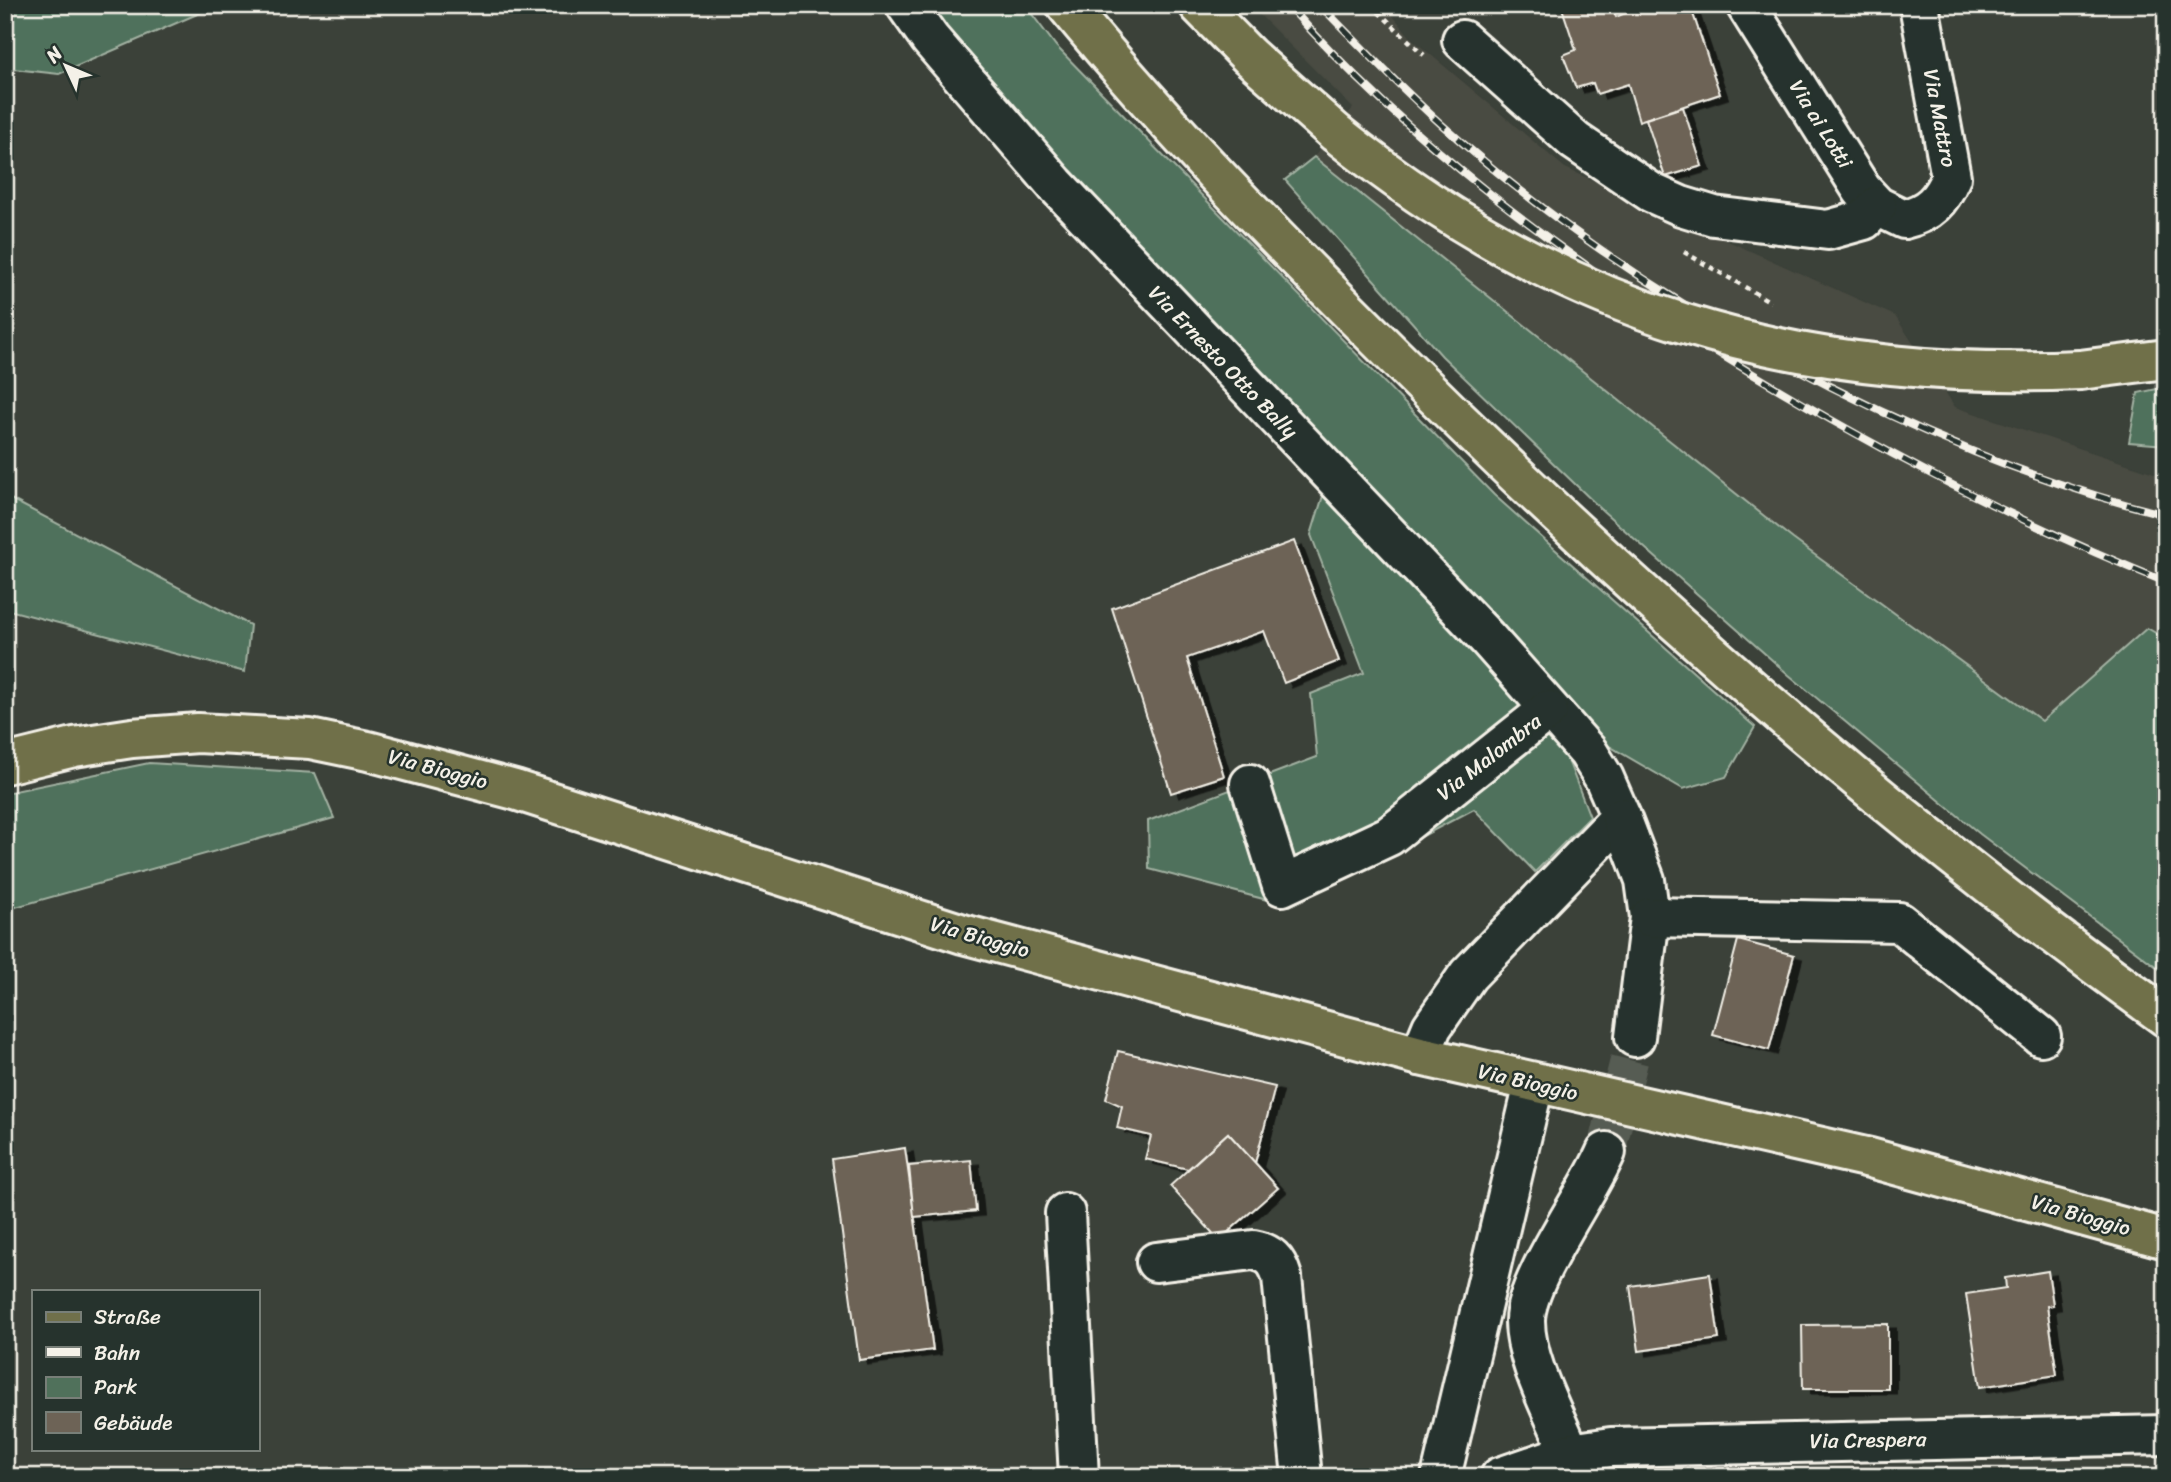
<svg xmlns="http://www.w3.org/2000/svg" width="2171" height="1482" font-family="Sriracha,sans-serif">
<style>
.built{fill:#4a4b42}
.green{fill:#50715b;stroke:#a2b1a2;stroke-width:2}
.building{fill:#6d6356;stroke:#f4f1e8;stroke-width:2;filter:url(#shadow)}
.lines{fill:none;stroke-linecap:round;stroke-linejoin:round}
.minor-tunnel{stroke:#575b53;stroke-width:38;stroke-dasharray:38 19;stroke-linecap:butt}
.minor-casing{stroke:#f4f1e8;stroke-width:44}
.major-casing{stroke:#f4f1e8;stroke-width:44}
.highway-casing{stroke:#f4f1e8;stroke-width:44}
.path{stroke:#f4f1e8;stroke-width:4.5;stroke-dasharray:5 5;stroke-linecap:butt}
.minor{stroke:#26332d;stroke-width:38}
.major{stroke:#70704a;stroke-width:38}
.highway{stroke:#70704a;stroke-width:38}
.rail-casing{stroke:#f4f1e8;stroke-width:8}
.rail{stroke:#26332d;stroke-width:5;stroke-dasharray:16;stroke-linecap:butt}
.highway-bridge-casing{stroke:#f4f1e8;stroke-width:44;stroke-linecap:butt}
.highway-bridge{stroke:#70704a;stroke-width:38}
.labels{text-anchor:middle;stroke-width:5;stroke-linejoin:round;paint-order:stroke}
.street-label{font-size:21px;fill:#f4f1e8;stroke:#26332d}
</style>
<defs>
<filter id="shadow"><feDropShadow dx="8" dy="4.5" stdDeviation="0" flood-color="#0009"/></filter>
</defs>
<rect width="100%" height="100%" fill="#3b4139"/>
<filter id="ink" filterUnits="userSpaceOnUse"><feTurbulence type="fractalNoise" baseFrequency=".0143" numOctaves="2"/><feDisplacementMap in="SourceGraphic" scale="14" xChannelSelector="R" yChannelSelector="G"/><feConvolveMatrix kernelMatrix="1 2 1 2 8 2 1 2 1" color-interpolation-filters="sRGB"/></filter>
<g filter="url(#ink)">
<!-- built -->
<path class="built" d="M 1250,5 L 1384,5 L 1412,39 L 1565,168 L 1895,316 L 1955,407 L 2166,477 L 2166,639 L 2147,628 L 2043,721 L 1793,539 L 1314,157 L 1353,108 Z"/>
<!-- green -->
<g class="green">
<path d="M 5,5 L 218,5 L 59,74 L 5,68 Z"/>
<path d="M 903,5 L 1025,5 L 1056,46 L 1494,495 L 1755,727 L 1726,777 L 1683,789 L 1549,711 L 1590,817 L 1535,872 L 1474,809 L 1290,906 L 1149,869 L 1148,821 L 1317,757 L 1311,694 L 1364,673 L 1311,535 L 1329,476 Z"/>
<path d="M 1314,157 L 1793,539 L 2042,721 L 2147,628 L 2166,639 L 2166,974 L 1980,834 L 1789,675 L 1603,511 L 1442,356 L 1285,180 Z"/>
<path d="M 2166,387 L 2166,445 L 2129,442 L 2138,393 Z"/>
<path d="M 5,496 L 250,625 L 245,672 L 5,609 Z"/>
<path d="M 149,763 L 315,773 L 334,818 L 5,910 L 5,793 Z"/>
</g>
<!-- building -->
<g class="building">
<path d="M 1561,5 L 1612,5 L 1616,17 L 1645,5 L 1690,5 L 1720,94 L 1639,121 L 1628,84 L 1597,94 L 1593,83 L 1576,88 L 1563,55 L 1576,50 Z"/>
<path d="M 1683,107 L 1702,166 L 1665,177 L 1646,119 Z"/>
<path d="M 1294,541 L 1339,661 L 1284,683 L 1264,631 L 1187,658 L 1224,776 L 1171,793 L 1112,608 Z"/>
<path d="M 1738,940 L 1794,955 L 1769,1050 L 1713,1035 Z"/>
<path d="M 1118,1051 L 1275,1087 L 1255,1163 L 1228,1133 L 1188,1169 L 1145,1159 L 1151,1136 L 1117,1128 L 1122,1106 L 1106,1099 Z"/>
<path d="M 1228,1133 L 1278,1188 L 1219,1240 L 1170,1186 Z"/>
<path d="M 905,1148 L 933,1350 L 859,1360 L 832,1159 Z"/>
<path d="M 971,1160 L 976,1211 L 914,1217 L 909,1166 Z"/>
<path d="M 2048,1271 L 2053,1305 L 2047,1306 L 2057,1375 L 1980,1387 L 1966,1294 L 2006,1288 L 2005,1278 Z"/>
<path d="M 1710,1274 L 1719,1339 L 1639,1351 L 1630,1286 Z"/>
<path d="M 1888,1324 L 1888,1389 L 1803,1389 L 1802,1325 Z"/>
</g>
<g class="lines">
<!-- minor-tunnel -->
<path class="minor-tunnel" d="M 1606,1152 L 1635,1037"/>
<!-- minor casing -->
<g class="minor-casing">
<g id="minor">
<path d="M 906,5 L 930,39 L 1055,184 L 1487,638 L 1588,752 L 1604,778 L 1621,817 L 1468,975 L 1432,1027 L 1420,1056"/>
<path d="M 1746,5 L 1862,190 L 1877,206 L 1904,219 C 1930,213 1941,200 1951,177 L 1919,5"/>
<path d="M 1462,40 L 1575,141 L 1652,193 L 1681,206 L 1714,216 L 1828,230 L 1864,220 L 1877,206"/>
<path d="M 1250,784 L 1282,886 L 1389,836 L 1548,710"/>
<path d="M 1621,817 L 1645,880 L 1650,917 L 1635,1037"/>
<path d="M 1650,917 L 1899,922 L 2041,1036"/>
<path d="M 1065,1213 L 1079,1477"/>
<path d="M 1156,1262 L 1253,1250 C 1270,1253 1277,1260 1282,1277 L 1302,1477"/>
<path d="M 1570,1453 C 1555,1415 1525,1362 1525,1321 C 1525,1280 1588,1195 1606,1152"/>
<path d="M 1441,1477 L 1534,1084"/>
<path d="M 1500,1477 L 1570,1453 L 1611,1447 L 2166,1435"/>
</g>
</g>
<!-- major casing -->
<g class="major-casing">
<path id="major" d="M 5,764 L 74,747 L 132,738 L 198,733 L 310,739 L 368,751 L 515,790 L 963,934 L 1420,1056 L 1870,1158 L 2166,1239"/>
</g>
<!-- highway casing -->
<g class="highway-casing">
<g id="highway">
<path d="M 1066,5 C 1168,129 1281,244 1395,357 C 1634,595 1891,820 2166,1017"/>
<path d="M 1199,5 L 1249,56 L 1336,133"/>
<path d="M 2080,370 L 2166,359"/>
</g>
</g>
<!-- path -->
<g class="path">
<path d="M 1371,5 L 1424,55"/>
<path d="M 1684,252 L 1771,302"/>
</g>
<!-- minor -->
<use href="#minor" class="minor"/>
<!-- major -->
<use href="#major" class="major"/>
<!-- highway -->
<use href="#highway" class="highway"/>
<!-- rail casing -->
<g class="rail-casing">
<g id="rail">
<path d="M 1288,5 C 1411,144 1561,254 1717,352 C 1860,441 2009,519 2166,582"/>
<path d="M 1320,5 C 1359,45 1399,86 1441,124 C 1632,296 1916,453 2166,515"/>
</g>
</g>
<!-- rail -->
<use href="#rail" class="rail"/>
<!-- highway-bridge casing -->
<g class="highway-bridge-casing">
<path id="highway-bridge" d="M 1336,133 C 1560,314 1795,382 2080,370"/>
</g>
<!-- highway-bridge -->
<use href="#highway-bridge" class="highway-bridge"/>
</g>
</g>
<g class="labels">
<!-- street labels -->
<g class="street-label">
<text transform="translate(1940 118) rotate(79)" y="7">Via Mattro</text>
<text transform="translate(1821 124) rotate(58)" y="7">Via ai Lotti</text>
<text transform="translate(1223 362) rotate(46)" y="7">Via Ernesto Otto Bally</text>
<text transform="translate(1489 757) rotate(-38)" y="7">Via Malombra</text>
<text transform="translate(438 769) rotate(15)" y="7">Via Bioggio</text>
<text transform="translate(980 937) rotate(16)" y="7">Via Bioggio</text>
<text transform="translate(1528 1082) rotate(13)" y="7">Via Bioggio</text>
<text transform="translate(2081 1215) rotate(16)" y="7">Via Bioggio</text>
<text transform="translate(1868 1440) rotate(-1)" y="7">Via Crespera</text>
</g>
</g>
<!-- margin -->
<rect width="2171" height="1482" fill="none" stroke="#26332d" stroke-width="28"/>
<rect x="14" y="14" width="2143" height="1454" fill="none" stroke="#f4f1e8" stroke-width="2.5" filter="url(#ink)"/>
<!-- legend -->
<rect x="32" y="1290" width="228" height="161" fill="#26332d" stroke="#787f78" stroke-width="2"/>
<rect x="46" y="1312" width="35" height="10" fill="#70704a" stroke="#787f78" stroke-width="2"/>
<text x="94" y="1324" font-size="21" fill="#f4f1e8">Straße</text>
<rect x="46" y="1347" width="35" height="10" fill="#f4f1e8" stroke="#787f78" stroke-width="2"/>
<text x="94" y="1360" font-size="21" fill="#f4f1e8">Bahn</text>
<rect x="46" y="1377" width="35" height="21" fill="#50715b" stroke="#787f78" stroke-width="2"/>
<text x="94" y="1394" font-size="21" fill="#f4f1e8">Park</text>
<rect x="46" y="1412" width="35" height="21" fill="#6d6356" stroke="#787f78" stroke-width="2"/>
<text x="94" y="1430" font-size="21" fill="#f4f1e8">Gebäude</text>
<!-- north arrow -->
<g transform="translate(66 66) rotate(314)" stroke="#26332d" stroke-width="5" paint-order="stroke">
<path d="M0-5L12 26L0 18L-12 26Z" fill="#f4f1e8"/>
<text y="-10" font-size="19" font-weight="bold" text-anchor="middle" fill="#f4f1e8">N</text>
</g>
</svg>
